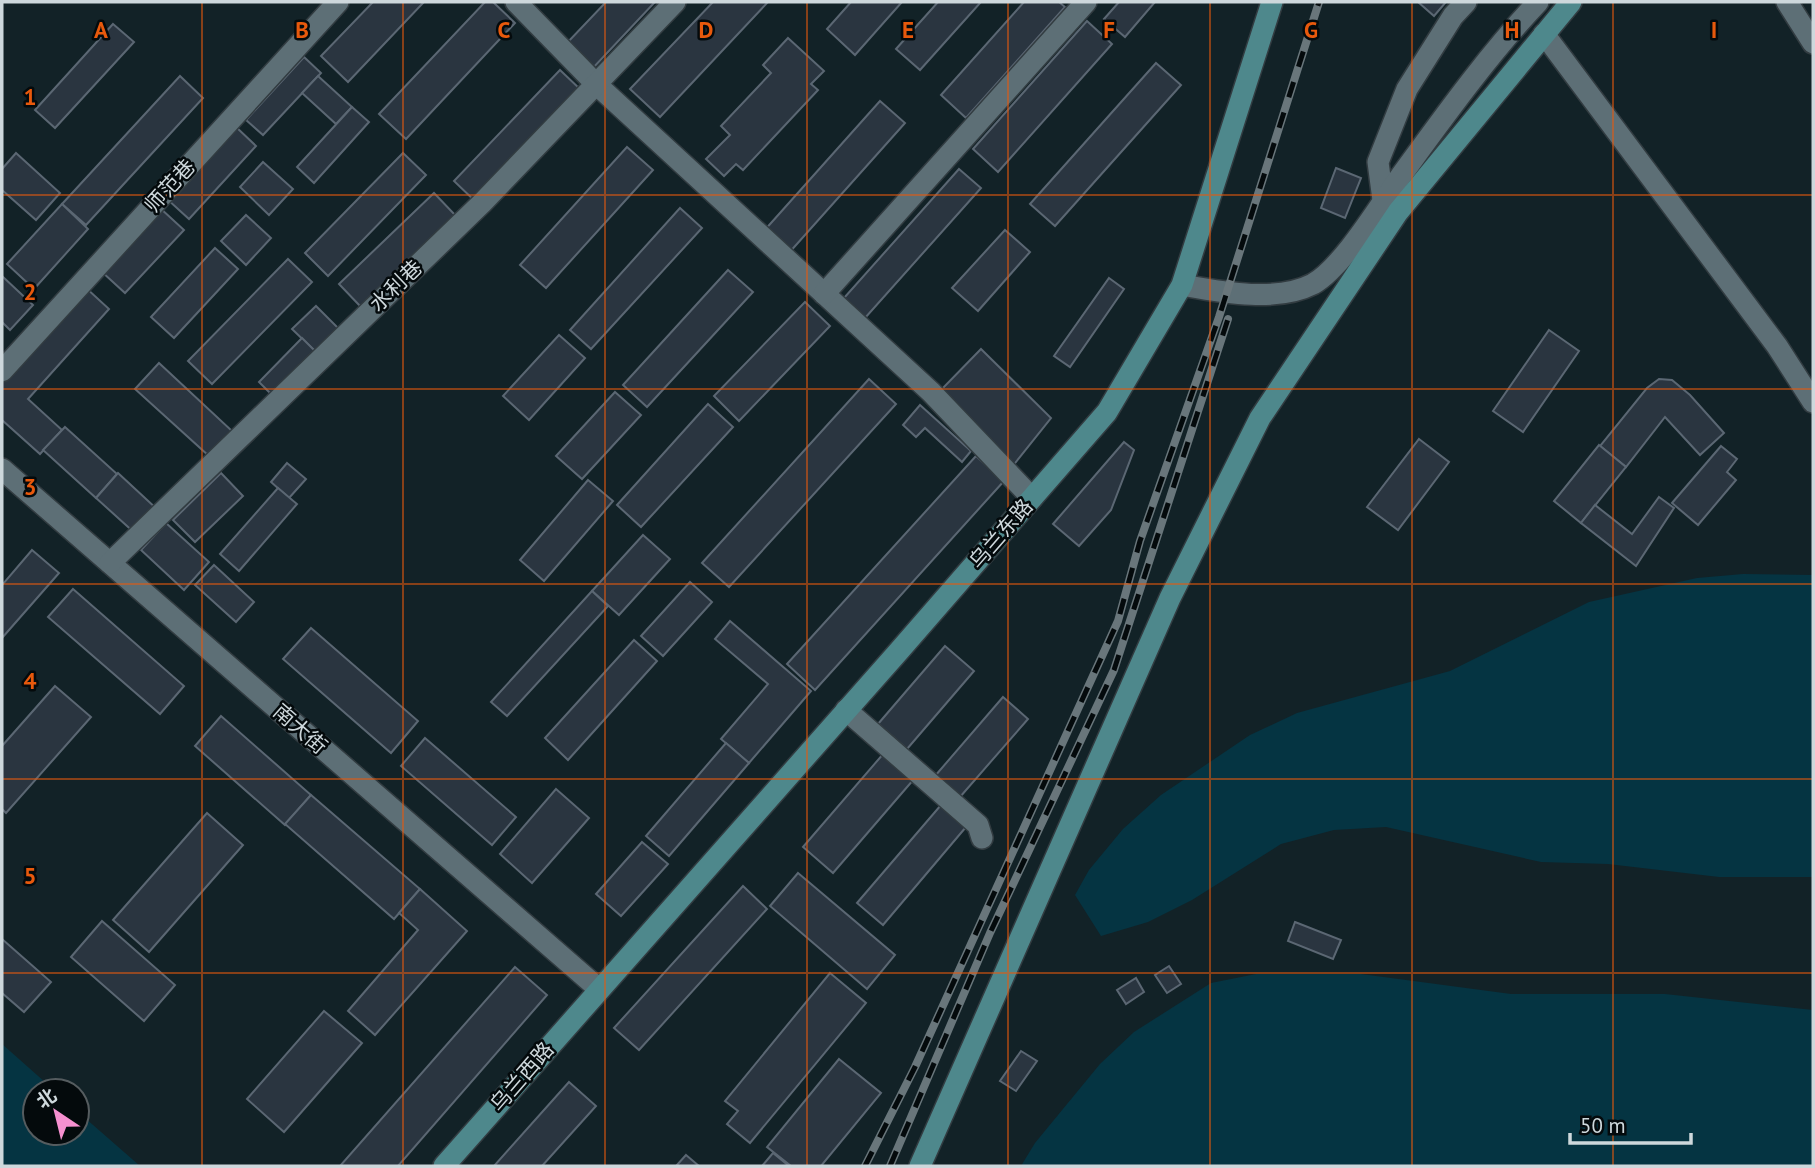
<svg xmlns="http://www.w3.org/2000/svg" width="1815" height="1168" font-family="'PT Sans','Noto Sans SC',sans-serif">
<style>
.green{fill:#053442}
.building{fill:#2a3540;stroke:#5b6773;stroke-width:2}
.lines{fill:none;stroke-linecap:round;stroke-linejoin:round}
.minor-casing{stroke:#323c41;stroke-width:24}
.major-casing{stroke:#323c41;stroke-width:24}
.minor{stroke:#5d6f76;stroke-width:21}
.major{stroke:#4e888c;stroke-width:21}
.rail-casing{stroke:#69767b;stroke-width:8}
.rail{stroke:#040a0c;stroke-width:5;stroke-dasharray:16;stroke-linecap:butt}
.grid{fill:none;stroke:#e8590c;stroke-width:2;stroke-opacity:0.55}
.labels{text-anchor:middle;stroke-width:5;stroke-linejoin:round;paint-order:stroke}
.street-label{font-size:21px;fill:#ced8dc;stroke:#040a0c}
.grid-label{font-size:23px;text-anchor:middle;font-weight:bold;fill:#e8590c;stroke:#040a0c;stroke-width:5;stroke-linejoin:round;paint-order:stroke}
</style>
<rect width="100%" height="100%" fill="#122227"/>
<!-- green -->
<g class="green">
<path d="M 1743,574 L 1813,575 L 1813,877 L 1719,877 L 1608,864 L 1541,862 L 1386,827 L 1334,830 L 1281,844 L 1192,900 L 1148,922 L 1101,936 L 1075,895 L 1089,870 L 1123,829 L 1161,795 L 1250,735 L 1297,713 L 1450,671 L 1589,602 L 1697,578 Z"/>
<path d="M 1256,974 L 1361,974 L 1511,994 L 1665,994 L 1813,1010 L 1813,1166 L 1021,1166 L 1035,1143 L 1100,1064 L 1134,1032 L 1211,983 Z"/>
<path d="M 2,1044 L 55,1091 L 35,1091 L 35,1133 L 77,1133 L 77,1111 L 140,1166 L 2,1166 Z"/>
</g>
<!-- building -->
<g class="building">
<path d="M 373,2 L 424,2 L 348,82 L 321,56 Z"/>
<path d="M 485,2 L 493,2 L 515,23 L 406,139 L 379,114 Z"/>
<path d="M 606,2 L 655,2 L 592,69 L 566,44 Z"/>
<path d="M 713,2 L 768,2 L 660,117 L 630,89 Z"/>
<path d="M 851,2 L 902,2 L 855,55 L 827,29 Z"/>
<path d="M 938,2 L 981,2 L 920,70 L 896,49 Z"/>
<path d="M 1024,2 L 1059,2 L 1065,7 L 966,118 L 941,95 Z"/>
<path d="M 1119,2 L 1155,2 L 1125,37 L 1104,19 Z"/>
<path d="M 1418,2 L 1446,2 L 1434,16 Z"/>
<path d="M 1087,21 L 1112,44 L 998,172 L 973,149 Z"/>
<path d="M 113,24 L 134,42 L 55,128 L 35,110 Z"/>
<path d="M 788,38 L 824,71 L 811,84 L 818,90 L 743,170 L 736,164 L 724,176 L 706,159 L 730,135 L 721,126 L 771,73 L 763,65 Z"/>
<path d="M 304,57 L 321,73 L 263,135 L 246,120 Z"/>
<path d="M 1156,63 L 1181,85 L 1055,226 L 1030,204 Z"/>
<path d="M 560,70 L 582,91 L 477,203 L 454,181 Z"/>
<path d="M 180,76 L 203,98 L 86,225 L 62,204 Z"/>
<path d="M 318,76 L 352,107 L 336,124 L 302,93 Z"/>
<path d="M 880,101 L 905,123 L 788,254 L 763,232 Z"/>
<path d="M 352,107 L 369,122 L 314,183 L 297,167 Z"/>
<path d="M 235,126 L 256,146 L 189,219 L 167,199 Z"/>
<path d="M 627,147 L 653,170 L 546,288 L 520,265 Z"/>
<path d="M 16,153 L 60,193 L 36,220 L 2,190 L 2,169 Z"/>
<path d="M 403,153 L 426,175 L 328,276 L 305,253 Z"/>
<path d="M 263,162 L 293,189 L 269,215 L 240,187 Z"/>
<path d="M 1336,168 L 1361,178 L 1345,218 L 1321,208 Z"/>
<path d="M 959,169 L 981,188 L 865,318 L 844,298 Z"/>
<path d="M 434,193 L 456,216 L 361,307 L 339,284 Z"/>
<path d="M 62,204 L 88,229 L 34,289 L 7,264 Z"/>
<path d="M 160,208 L 184,230 L 125,293 L 102,272 Z"/>
<path d="M 680,208 L 702,228 L 591,349 L 570,330 Z"/>
<path d="M 246,215 L 271,238 L 246,265 L 221,241 Z"/>
<path d="M 1005,230 L 1030,252 L 978,311 L 952,288 Z"/>
<path d="M 215,248 L 238,269 L 174,338 L 151,317 Z"/>
<path d="M 288,259 L 312,282 L 212,384 L 188,361 Z"/>
<path d="M 728,270 L 753,292 L 647,407 L 623,385 Z"/>
<path d="M 2,276 L 33,305 L 10,330 L 2,322 Z"/>
<path d="M 1109,278 L 1124,289 L 1070,367 L 1054,356 Z"/>
<path d="M 85,287 L 109,309 L 28,399 L 62,430 L 40,454 L 2,420 L 2,378 Z"/>
<path d="M 805,302 L 830,326 L 739,421 L 714,396 Z"/>
<path d="M 316,306 L 340,330 L 317,353 L 292,329 Z"/>
<path d="M 1549,330 L 1579,351 L 1523,432 L 1493,411 Z"/>
<path d="M 559,335 L 585,358 L 529,420 L 503,396 Z"/>
<path d="M 302,338 L 317,353 L 274,397 L 259,382 Z"/>
<path d="M 981,349 L 1051,418 L 1012,467 L 939,392 Z"/>
<path d="M 159,363 L 232,431 L 209,456 L 135,389 Z"/>
<path d="M 869,379 L 896,404 L 729,587 L 702,563 Z"/>
<path d="M 1659,379 L 1672,380 L 1690,395 L 1724,433 L 1700,455 L 1665,417 L 1626,467 L 1600,446 L 1647,388 Z"/>
<path d="M 615,392 L 641,415 L 582,479 L 556,456 Z"/>
<path d="M 708,404 L 733,427 L 641,527 L 617,505 Z"/>
<path d="M 920,405 L 971,451 L 962,462 L 925,428 L 916,437 L 903,425 Z"/>
<path d="M 65,427 L 117,474 L 96,498 L 43,450 Z"/>
<path d="M 1419,439 L 1449,462 L 1398,530 L 1367,507 Z"/>
<path d="M 1124,442 L 1134,450 L 1111,510 L 1079,546 L 1053,524 Z"/>
<path d="M 1599,445 L 1626,467 L 1581,523 L 1554,501 Z"/>
<path d="M 1721,446 L 1737,459 L 1727,472 L 1736,480 L 1698,525 L 1672,503 Z"/>
<path d="M 976,456 L 1004,481 L 815,690 L 787,664 Z"/>
<path d="M 287,463 L 306,479 L 289,498 L 271,482 Z"/>
<path d="M 118,473 L 159,511 L 137,535 L 96,498 Z"/>
<path d="M 221,473 L 243,496 L 195,542 L 173,520 Z"/>
<path d="M 588,480 L 613,501 L 544,581 L 520,560 Z"/>
<path d="M 278,488 L 297,504 L 239,571 L 220,554 Z"/>
<path d="M 1659,497 L 1674,508 L 1636,566 L 1581,523 L 1595,505 L 1632,534 Z"/>
<path d="M 166,523 L 209,562 L 184,590 L 141,550 Z"/>
<path d="M 643,535 L 670,559 L 619,615 L 592,591 Z"/>
<path d="M 32,550 L 59,573 L 2,638 L 2,585 Z"/>
<path d="M 214,565 L 254,602 L 236,622 L 195,585 Z"/>
<path d="M 690,582 L 712,602 L 663,656 L 641,636 Z"/>
<path d="M 73,589 L 184,686 L 160,714 L 48,617 Z"/>
<path d="M 592,591 L 608,606 L 507,716 L 491,702 Z"/>
<path d="M 730,621 L 811,691 L 749,763 L 721,739 L 768,684 L 715,639 Z"/>
<path d="M 311,628 L 418,721 L 391,753 L 283,659 Z"/>
<path d="M 634,640 L 657,661 L 568,760 L 545,738 Z"/>
<path d="M 945,646 L 974,671 L 907,749 L 878,724 Z"/>
<path d="M 55,686 L 91,717 L 6,813 L 2,809 L 2,746 Z"/>
<path d="M 1003,697 L 1028,719 L 960,797 L 935,776 Z"/>
<path d="M 221,716 L 311,795 L 285,825 L 195,746 Z"/>
<path d="M 425,738 L 516,817 L 492,845 L 401,766 Z"/>
<path d="M 726,743 L 749,763 L 669,856 L 646,836 Z"/>
<path d="M 884,753 L 914,779 L 833,873 L 803,847 Z"/>
<path d="M 556,789 L 589,818 L 532,883 L 500,854 Z"/>
<path d="M 311,795 L 420,889 L 394,919 L 285,824 Z"/>
<path d="M 941,805 L 966,827 L 883,925 L 857,903 Z"/>
<path d="M 207,813 L 243,845 L 149,952 L 113,920 Z"/>
<path d="M 642,842 L 668,864 L 621,916 L 596,894 Z"/>
<path d="M 798,873 L 895,955 L 867,989 L 770,906 Z"/>
<path d="M 743,886 L 767,909 L 639,1050 L 614,1028 Z"/>
<path d="M 420,889 L 467,931 L 375,1035 L 348,1011 L 418,930 L 399,913 Z"/>
<path d="M 102,921 L 175,985 L 144,1021 L 71,957 Z"/>
<path d="M 1295,922 L 1341,940 L 1333,959 L 1288,941 Z"/>
<path d="M 2,939 L 51,982 L 24,1012 L 2,993 Z"/>
<path d="M 1169,966 L 1181,984 L 1167,993 L 1155,975 Z"/>
<path d="M 515,967 L 547,995 L 398,1166 L 340,1166 Z"/>
<path d="M 830,973 L 866,1003 L 750,1143 L 727,1124 L 738,1111 L 725,1101 Z"/>
<path d="M 1136,978 L 1144,992 L 1126,1004 L 1117,990 Z"/>
<path d="M 324,1011 L 362,1043 L 284,1132 L 247,1099 Z"/>
<path d="M 1021,1051 L 1037,1061 L 1016,1091 L 1000,1081 Z"/>
<path d="M 839,1059 L 881,1093 L 821,1166 L 791,1166 L 767,1147 Z"/>
<path d="M 569,1082 L 596,1106 L 542,1166 L 494,1166 Z"/>
<path d="M 773,1153 L 789,1166 L 762,1166 Z"/>
<path d="M 686,1155 L 699,1166 L 676,1166 Z"/>
</g>
<g class="lines">
<!-- minor casing -->
<g class="minor-casing">
<g id="minor">
<path d="M 516,2 L 596,84 L 931,392 L 1032,498"/>
<path d="M 1787,2 L 1813,43"/>
<path d="M 1544,34 L 1777,346 L 1813,402"/>
<path d="M 1383,200 L 1378,162 L 1407,89 L 1453,16 L 1466,2"/>
<path d="M 1182,285 C 1221,292 1276,303 1313,284 C 1342,268 1380,205 1400,177 C 1443,118 1488,55 1538,2"/>
<path d="M 824,294 L 1086,2"/>
<path d="M 2,371 L 338,2"/>
<path d="M 2,469 L 599,989"/>
<path d="M 110,563 L 482,203 L 675,2"/>
<path d="M 846,710 L 978,825 L 982,838"/>
</g>
</g>
<!-- major casing -->
<g class="major-casing">
<g id="major">
<path d="M 444,1166 L 899,651 L 1107,412 L 1182,285 L 1272,2"/>
<path d="M 920,1166 L 1170,598 L 1260,418 L 1398,212 L 1571,2"/>
</g>
</g>
<!-- minor -->
<use href="#minor" class="minor"/>
<!-- major -->
<use href="#major" class="major"/>
<!-- rail casing -->
<g class="rail-casing">
<g id="rail">
<path d="M 865,1166 L 915,1067 L 1118,621 L 1140,541 L 1219,317 L 1319,2"/>
<path d="M 890,1166 L 990,933 L 1114,670 L 1228,319"/>
</g>
</g>
<!-- rail -->
<use href="#rail" class="rail"/>
</g>
<!-- grid -->
<path class="grid" d="M 202,2 L 202,1166M 403,2 L 403,1166M 605,2 L 605,1166M 807,2 L 807,1166M 1008,2 L 1008,1166M 1210,2 L 1210,1166M 1412,2 L 1412,1166M 1613,2 L 1613,1166M 2,195 L 1813,195M 2,389 L 1813,389M 2,584 L 1813,584M 2,779 L 1813,779M 2,973 L 1813,973"/>
<g class="labels">
<!-- street labels -->
<g class="street-label">
<text transform="translate(170 186) rotate(-48)" y="7">师范巷</text>
<text transform="translate(396 286) rotate(-44)" y="7">水利巷</text>
<text transform="translate(1001 534) rotate(-49)" y="7">乌兰东路</text>
<text transform="translate(300 729) rotate(41)" y="7">南大街</text>
<text transform="translate(522 1077) rotate(-49)" y="7">乌兰西路</text>
</g>
</g>
<g class="grid-label">
<text x="101" y="38">A</text>
<text x="302" y="38">B</text>
<text x="504" y="38">C</text>
<text x="706" y="38">D</text>
<text x="908" y="38">E</text>
<text x="1109" y="38">F</text>
<text x="1311" y="38">G</text>
<text x="1512" y="38">H</text>
<text x="1714" y="38">I</text>
<text x="30" y="105">1</text>
<text x="30" y="300">2</text>
<text x="30" y="495">3</text>
<text x="30" y="689">4</text>
<text x="30" y="884">5</text>
</g>
<!-- border -->
<rect width="1815" height="1168" fill="none" stroke="#ced8dc" stroke-width="7"/>
<!-- north arrow -->
<g transform="translate(56 1112) rotate(325)"><circle r="33" fill="#040a0c" stroke="#555c5f" stroke-width="2"/>
<path d="M0-5L12 26L0 18L-12 26Z" fill="#f690d0"/>
<text y="-10" font-size="19" font-weight="bold" text-anchor="middle" fill="#ced8dc">北</text>
</g>
<!-- scale -->
<path d="M1570 1133v10h121v-10" fill="none" stroke="#ced8dc" stroke-width="3.5"/>
<text x="1580" y="1133" font-size="21" fill="#ced8dc" stroke="#040a0c" stroke-width="5" paint-order="stroke">50 m</text>
</svg>
